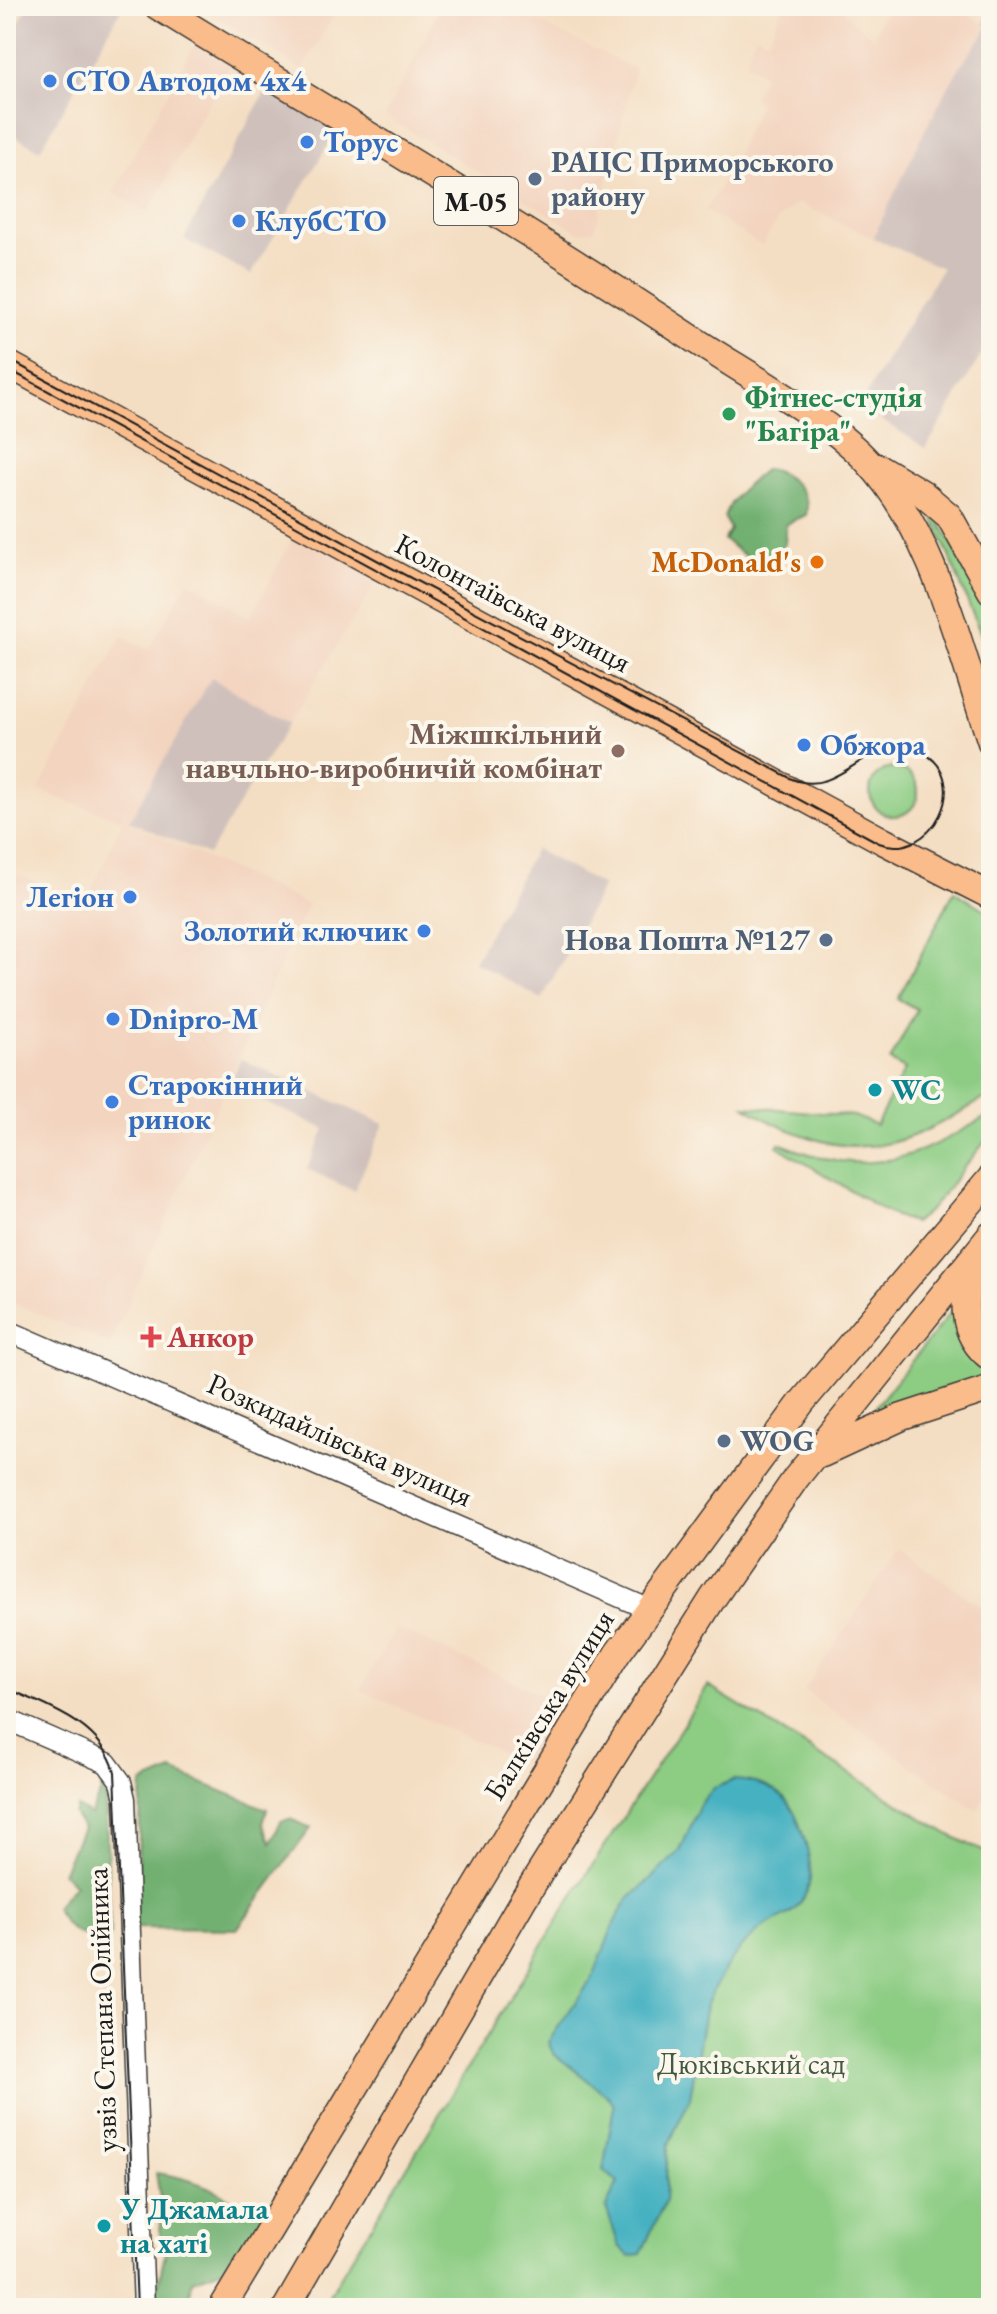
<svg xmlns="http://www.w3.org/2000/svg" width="997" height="2314" font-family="'EB Garamond',serif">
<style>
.built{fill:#f3d4bf}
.industrial{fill:#cfc0bb}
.green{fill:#8ccc83;stroke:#547450;stroke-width:2}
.forest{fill:#71b071;stroke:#466646;stroke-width:2}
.water{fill:#44b1c1;stroke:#30666e;stroke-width:2}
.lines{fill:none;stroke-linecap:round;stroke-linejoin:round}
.minor-casing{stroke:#3c3935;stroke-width:23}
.major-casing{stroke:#3c3935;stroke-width:29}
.minor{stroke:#fff;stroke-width:20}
.major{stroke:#fabc8b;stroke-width:26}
.tram{stroke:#1c1c1c;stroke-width:2}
.shop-dot{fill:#3f7fe0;stroke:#fbf7ec;stroke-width:3}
.service-dot{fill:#5c6f8a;stroke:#fbf7ec;stroke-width:3}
.leisure-dot{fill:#2e9e5b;stroke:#fbf7ec;stroke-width:3}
.food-dot{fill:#e8710a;stroke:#fbf7ec;stroke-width:3}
.education-dot{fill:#8d6e63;stroke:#fbf7ec;stroke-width:3}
.culture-dot{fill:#0f9aa8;stroke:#fbf7ec;stroke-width:3}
.health-dot{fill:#e0444e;stroke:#fbf7ec;stroke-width:3}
.labels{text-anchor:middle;stroke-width:8;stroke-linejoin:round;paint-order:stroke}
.shield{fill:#fbf7ec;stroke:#5f5e5a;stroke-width:2}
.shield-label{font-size:28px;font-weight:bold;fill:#1c1c1c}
.shop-label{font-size:30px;font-weight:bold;fill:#366cbe;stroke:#fbf7ec;text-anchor:start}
.service-label{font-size:30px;font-weight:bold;fill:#4e5e75;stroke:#fbf7ec;text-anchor:start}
.leisure-label{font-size:30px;font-weight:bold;fill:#27864d;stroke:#fbf7ec;text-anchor:start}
.food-label{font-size:30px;font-weight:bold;fill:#c56008;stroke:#fbf7ec;text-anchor:end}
.street-label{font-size:30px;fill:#1c1c1c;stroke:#fbf7ec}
.education-label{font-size:30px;font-weight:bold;fill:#785e54;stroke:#fbf7ec;text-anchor:end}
.culture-label{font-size:30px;font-weight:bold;fill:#0d838f;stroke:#fbf7ec;text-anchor:start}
.health-label{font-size:30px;font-weight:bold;fill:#be3a42;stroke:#fbf7ec;text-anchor:start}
.park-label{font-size:30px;fill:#435a40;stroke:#fbf7ec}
</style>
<rect width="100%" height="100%" fill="#fbf7ec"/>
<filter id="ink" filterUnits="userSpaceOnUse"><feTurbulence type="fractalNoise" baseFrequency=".0125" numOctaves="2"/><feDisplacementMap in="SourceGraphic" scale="16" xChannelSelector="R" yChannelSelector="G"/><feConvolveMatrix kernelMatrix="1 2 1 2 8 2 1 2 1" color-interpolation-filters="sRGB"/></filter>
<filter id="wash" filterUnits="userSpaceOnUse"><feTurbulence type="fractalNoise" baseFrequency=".006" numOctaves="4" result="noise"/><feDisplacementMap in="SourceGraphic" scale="32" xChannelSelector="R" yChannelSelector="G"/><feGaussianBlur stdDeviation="1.8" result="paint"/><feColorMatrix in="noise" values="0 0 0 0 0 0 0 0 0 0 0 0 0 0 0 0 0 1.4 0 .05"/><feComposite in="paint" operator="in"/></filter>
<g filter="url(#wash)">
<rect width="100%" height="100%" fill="#f4dec3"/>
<!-- built -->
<g class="built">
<path d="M 199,6 L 339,6 L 302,70 Z"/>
<path d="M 441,6 L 506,6 L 635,69 L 595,230 L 579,232 L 385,116 Z"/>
<path d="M 783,6 L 847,6 L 844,12 L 873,38 L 887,6 L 957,6 L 988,28 L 959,68 L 873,238 L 798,203 L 778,219 L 762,246 L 705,210 L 728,173 L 759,103 L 753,97 L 764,75 L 747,63 L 749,50 L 756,34 L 768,40 Z"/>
<path d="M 199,36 L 235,56 L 148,212 L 113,193 Z"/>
<path d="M 300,525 L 384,570 L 289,723 L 211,679 L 129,821 L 125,821 L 308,904 L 110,1344 L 6,1300 L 6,869 L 85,904 L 123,820 L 38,791 L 122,636 L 149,650 L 188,581 L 250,617 Z"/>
<path d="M 899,1549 L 991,1614 L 991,1787 L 977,1811 L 804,1691 Z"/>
<path d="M 396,1627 L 579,1712 L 542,1771 L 360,1690 Z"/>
</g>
<!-- industrial -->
<g class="industrial">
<path d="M 28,6 L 123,6 L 40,150 L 6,131 L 6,45 Z"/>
<path d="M 991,11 L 991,356 L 983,352 L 926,448 L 859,406 L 942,268 L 873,238 L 926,128 L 959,68 L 988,28 L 984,23 Z"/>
<path d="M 271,81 L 341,123 L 251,275 L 184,239 Z"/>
<path d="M 211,678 L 289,723 L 208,855 L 129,821 Z"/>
<path d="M 535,849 L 603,886 L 542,999 L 474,962 Z"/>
<path d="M 241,1059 L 384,1124 L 354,1191 L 307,1169 L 325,1129 L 229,1086 Z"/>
</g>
<!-- green -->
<g class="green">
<path d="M 936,515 L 991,615 L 991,659 L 934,519 Z"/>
<circle cx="894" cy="792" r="24"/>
<path d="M 954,891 L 991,913 L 991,1095 C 926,1131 882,1164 806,1136 C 784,1129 764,1120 745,1106 L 854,1116 L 876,1125 L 905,1069 L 890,1061 L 917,1009 L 898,999 Z"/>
<path d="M 991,1114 L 991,1134 L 931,1209 L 914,1223 L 888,1213 L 777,1146 L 779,1143 C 868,1180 911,1161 991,1114 Z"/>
<path d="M 953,1309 L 955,1320 L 991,1370 L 991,1379 L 866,1419 Z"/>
<path d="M 708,1686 L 950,1835 L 991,1855 L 991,2308 L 321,2308 L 570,1900 Z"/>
</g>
<!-- forest -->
<g class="forest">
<path d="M 765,469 C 786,471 812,492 806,515 L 786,524 L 785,544 L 769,564 L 755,563 L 724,540 L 730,529 L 724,517 C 733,495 747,484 765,469 Z"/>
<path d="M 172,1771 L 267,1809 L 263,1824 L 271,1843 L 281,1821 L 290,1819 L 311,1828 L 237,1929 L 134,1928 L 142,1784 Z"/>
<path d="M 101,1780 L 105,1781 L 110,1936 C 82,1939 67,1933 55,1907 L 75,1885 L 62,1872 L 83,1828 L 74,1814 L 77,1807 L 90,1815 L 101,1792 Z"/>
<path d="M 156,2173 C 181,2176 221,2188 239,2206 L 262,2199 L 268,2207 L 265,2220 L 249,2234 C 245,2264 219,2272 192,2280 L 189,2308 L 155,2308 L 154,2304 L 165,2254 L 160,2232 L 162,2211 Z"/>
</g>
<!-- water -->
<path class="water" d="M 734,1780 C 783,1783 796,1805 807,1849 C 811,1866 813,1881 804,1897 C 794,1917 776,1918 760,1930 C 736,1949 718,1978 706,2005 L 690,2098 L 668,2146 L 665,2201 L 641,2254 L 629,2256 L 619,2246 L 606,2207 L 618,2182 L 603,2170 L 614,2106 L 609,2097 L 553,2053 L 548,2042 L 593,1977 L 615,1921 L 627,1901 L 680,1851 L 700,1804 L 714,1788 Z"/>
</g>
<g filter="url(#ink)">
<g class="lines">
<!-- minor casing -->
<g class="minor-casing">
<g id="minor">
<path d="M 6,1330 L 648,1609"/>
<path d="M 6,1719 L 107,1763 L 121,1782 L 125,1799 L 144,2308"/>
</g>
</g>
<!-- major casing -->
<g class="major-casing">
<g id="major">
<path d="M 157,6 C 335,116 516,222 690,337 C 741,371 828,418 868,462 C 936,536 959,649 991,742"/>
<path d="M 6,363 L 883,841 L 991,896"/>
<path d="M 878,467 L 922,493 L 949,516 L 991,591"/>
<path d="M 971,1263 C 964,1297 958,1334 991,1358"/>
<path d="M 822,1454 L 902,1417 L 991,1388"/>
<path d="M 222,2308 L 617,1654 L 802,1402 L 991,1178"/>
<path d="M 286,2308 L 524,1898 L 713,1598 L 796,1478 L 991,1235"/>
</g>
</g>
<!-- minor -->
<use href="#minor" class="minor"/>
<!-- major -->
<use href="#major" class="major"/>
<!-- tram -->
<g class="tram">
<path d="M 6,358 L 388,566 L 792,779 C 843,800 872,725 922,752 C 974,779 932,863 879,843 L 6,368"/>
<path d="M 6,1688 C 47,1706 102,1724 115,1772 L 137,2308"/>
</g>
</g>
</g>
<!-- markers -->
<g class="shop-dot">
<circle cx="50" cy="81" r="8"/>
<circle cx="307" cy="142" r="8"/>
<circle cx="239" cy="221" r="8"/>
<circle cx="804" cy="745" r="8"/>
<circle cx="130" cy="897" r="8"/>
<circle cx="424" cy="931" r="8"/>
<circle cx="113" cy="1019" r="8"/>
<circle cx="112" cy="1102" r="8"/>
</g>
<g class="service-dot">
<circle cx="535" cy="179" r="8"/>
<circle cx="826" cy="940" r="8"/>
<circle cx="724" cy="1441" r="8"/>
</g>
<circle class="leisure-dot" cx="729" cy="414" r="8"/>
<circle class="food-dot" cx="817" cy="562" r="8"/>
<circle class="education-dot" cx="618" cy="751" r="8"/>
<g class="culture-dot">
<circle cx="875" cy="1090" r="8"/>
<circle cx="104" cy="2226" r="8"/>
</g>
<path class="health-dot" d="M147 1325h8v8h8v8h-8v8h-8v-8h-8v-8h8z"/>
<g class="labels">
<!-- shield labels -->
<rect class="shield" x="434" y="177" width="84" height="48" rx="6"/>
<g class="shield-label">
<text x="476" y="211">М-05</text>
</g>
<!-- shop labels -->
<g class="shop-label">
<text x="66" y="91">СТО Автодом 4х4</text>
<text x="323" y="152">Торус</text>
<text x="255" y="231">КлубСТО</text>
<text x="820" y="755">Обжора</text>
<text x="114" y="907" text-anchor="end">Легіон</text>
<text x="408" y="941" text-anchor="end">Золотий ключик</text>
<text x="129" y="1029">Dnipro-M</text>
<text x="128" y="1095">Старокінний<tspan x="128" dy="34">ринок</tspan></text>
</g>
<!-- service labels -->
<g class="service-label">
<text x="551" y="172">РАЦС Приморського<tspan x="551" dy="34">району</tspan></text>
<text x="810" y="950" text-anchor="end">Нова Пошта №127</text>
<text x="740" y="1451">WOG</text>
</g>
<!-- leisure labels -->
<g class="leisure-label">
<text x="745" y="407">Фітнес-студія<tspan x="745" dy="34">"Багіра"</tspan></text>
</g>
<!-- food labels -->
<g class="food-label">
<text x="801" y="572">McDonald's</text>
</g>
<!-- street labels -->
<g class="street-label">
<text transform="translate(513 603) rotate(28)" y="10">Колонтаївська вулиця</text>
<text transform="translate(340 1440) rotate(24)" y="10">Розкидайлівська вулиця</text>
<text transform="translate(549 1705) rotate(-58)" y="10">Балківська вулиця</text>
<text transform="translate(102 2010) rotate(-92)" y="10">узвіз Степана Олійника</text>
</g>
<!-- education labels -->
<g class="education-label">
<text x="602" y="744">Міжшкільний<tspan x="602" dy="34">навчльно-виробничій комбінат</tspan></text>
</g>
<!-- culture labels -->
<g class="culture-label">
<text x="891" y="1100">WC</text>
<text x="120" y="2219">У Джамала<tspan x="120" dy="34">на хаті</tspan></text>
</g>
<!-- health labels -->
<g class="health-label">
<text x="167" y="1347">Анкор</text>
</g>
<!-- park labels -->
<g class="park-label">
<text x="751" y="2074">Дюківський сад</text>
</g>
</g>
<!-- margin -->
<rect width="997" height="2314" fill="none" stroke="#fbf7ec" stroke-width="32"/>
</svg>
